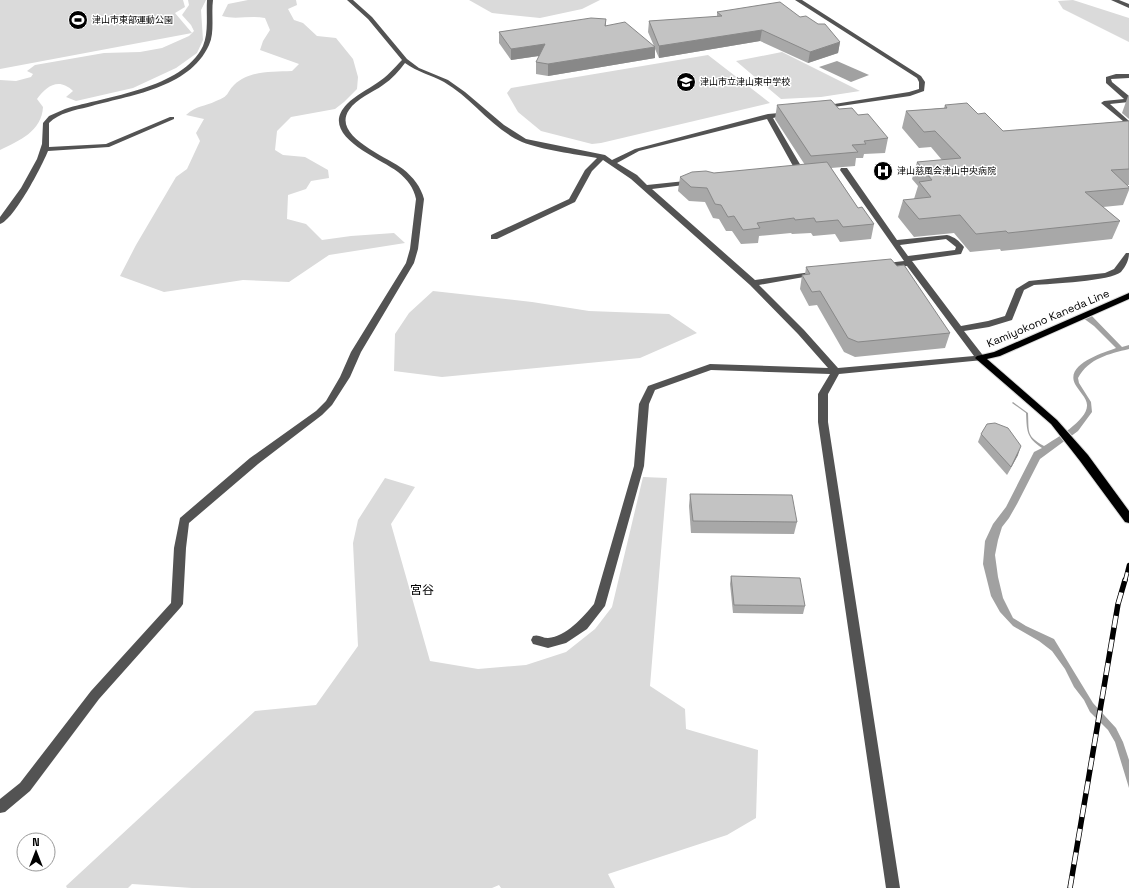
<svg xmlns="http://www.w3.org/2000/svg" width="1129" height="888" font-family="'Space Grotesk','Noto Sans JP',sans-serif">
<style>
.green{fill:#dadada}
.water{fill:#a1a1a1}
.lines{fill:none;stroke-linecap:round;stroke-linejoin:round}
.major-casing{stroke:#dbdbdb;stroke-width:2}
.minor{fill:#535353;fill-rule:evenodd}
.major{fill:#000;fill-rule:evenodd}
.rail-far1-casing{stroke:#000;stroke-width:4.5}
.rail-casing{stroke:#000;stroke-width:5.5}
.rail-far1{stroke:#fff;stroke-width:3;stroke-dasharray:9;stroke-linecap:butt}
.rail{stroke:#fff;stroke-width:4;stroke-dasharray:12;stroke-linecap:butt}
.wall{fill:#a8a8a8}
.shaded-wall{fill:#888}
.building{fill:#c3c3c3;stroke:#888}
.labels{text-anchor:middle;stroke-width:3;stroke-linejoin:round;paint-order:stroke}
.far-poi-label{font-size:9px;fill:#000;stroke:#fff;text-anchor:start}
.street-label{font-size:11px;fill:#000;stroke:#fff}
.neighbourhood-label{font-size:12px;fill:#000;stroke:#fff}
</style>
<rect width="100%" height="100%" fill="#fff"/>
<!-- green -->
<g class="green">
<path d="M 0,0 L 183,0 L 185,7 L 175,13 L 192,33 L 0,69 Z"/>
<path d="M 188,0 L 206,0 L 201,10 L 203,40 L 197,53 L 176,68 L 133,88 L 76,101 L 66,97 L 73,91 C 59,77 46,86 37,99 L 43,107 C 42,131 19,141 0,150 L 0,80 L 16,81 L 31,77 L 33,74 L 27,71 L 35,65 L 104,53 L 140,52 L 162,48 L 189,36 L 194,31 L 191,25 L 182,15 L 189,5 Z"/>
<path d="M 248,0 L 296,0 L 297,5 L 288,9 L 294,20 L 303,23 L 317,36 L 336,38 L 353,59 L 358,77 L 357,89 L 344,102 L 335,109 L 291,117 L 277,131 L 275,150 L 283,155 L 305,157 L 328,170 L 329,178 L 311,181 L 306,189 L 288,195 L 287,219 L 306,224 L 322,240 L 351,236 L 394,233 L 405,243 L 329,255 L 289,282 L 243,280 L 164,292 L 120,276 L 136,245 L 176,177 L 187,169 L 200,141 L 196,133 L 204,119 L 186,115 C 197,105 204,107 216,101 C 230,96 226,93 234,85 C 249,70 272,72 292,71 L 299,64 L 260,50 L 263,41 L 270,30 L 265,18 C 251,15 236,20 222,16 L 228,4 Z"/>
<path d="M 469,0 L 600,0 L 582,9 L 540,18 L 492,13 Z"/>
<path d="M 1073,0 L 1129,18 L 1129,42 L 1063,9 L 1058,1 Z"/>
<path d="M 782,52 L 860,91 L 821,97 L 781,99 L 736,61 Z"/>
<path d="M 708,55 L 770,103 L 601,143 L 592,144 L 541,131 L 518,112 L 507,93 L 511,88 Z"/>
<path d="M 433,291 L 532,302 L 589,311 L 669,314 L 697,333 L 640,358 L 442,377 L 394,371 L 395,334 L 409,313 Z"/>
<path d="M 643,477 L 667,478 L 650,686 L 685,709 L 686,729 L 758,750 L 756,818 L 727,835 L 608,874 L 615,888 L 501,888 L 499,885 L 492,888 L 192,888 L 132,884 L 128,888 L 67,888 L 66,886 L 255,711 L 316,705 L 358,646 L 353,543 L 358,520 L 385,478 L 415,487 L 391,524 L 430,661 L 478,669 L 526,665 L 566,652 L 595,629 L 612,607 Z"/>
</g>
<!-- water -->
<g class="water">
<path d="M 837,61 L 869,75 L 851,82 L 819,67 Z"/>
<path d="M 1089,313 L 1122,347 L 1129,345 L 1129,349 C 1109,354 1089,358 1078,378 L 1079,383 L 1091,402 L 1092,412 L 1078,431 L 1040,459 L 1017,504 L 1009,518 L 1002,527 L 998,540 L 995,555 L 998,577 L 1003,598 L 1013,618 L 1026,626 L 1054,639 L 1093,703 L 1116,728 L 1123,742 L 1129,760 L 1129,788 L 1115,742 L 1108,730 L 1090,712 L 1084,700 L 1074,687 L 1065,669 L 1052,651 L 1039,641 L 1013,626 L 1000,612 L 991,596 L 983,564 L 985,541 L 993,524 L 1006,507 L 1034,452 L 1042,448 C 1026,437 1027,431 1026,413 L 1012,403 L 1013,402 L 1028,413 C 1029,432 1026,436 1044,446 C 1055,439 1088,420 1087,405 C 1087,398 1078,390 1075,384 C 1065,364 1103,353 1116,348 L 1094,326 L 1079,315 Z"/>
</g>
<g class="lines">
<!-- major casing -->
<g class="major-casing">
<path id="major" d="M 1129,293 L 1129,299 L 1000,356 L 987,359 L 1057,420 L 1088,455 L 1129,511 L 1129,523 L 1125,522 L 1080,461 L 1051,424 L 975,358 L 977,356 L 994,352 Z"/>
</g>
<!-- minor -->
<g class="minor">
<path d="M 207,0 L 213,0 C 211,14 215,32 209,45 C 189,89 129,95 88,107 C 75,110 59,113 49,123 L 49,147 L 106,144 L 170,117 L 174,117 L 174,119 L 109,147 L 48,151 C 42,166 14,220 0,224 L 0,217 L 21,188 L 37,159 L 42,144 L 43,123 L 49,116 L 65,109 C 107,96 182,89 203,46 C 209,32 206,14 207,0 Z"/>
<path d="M 347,0 L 353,0 L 372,17 L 407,59 L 419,68 L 448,80 L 465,92 L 504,125 L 526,139 L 605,155 L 612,160 L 635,149 L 768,114 L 790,112 L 790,114 L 773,118 L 801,166 L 799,173 L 790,174 L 786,172 L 793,169 L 793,166 L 767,119 L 639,151 L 617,163 L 637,175 L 647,185 L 695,180 L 696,182 L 692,184 L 652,189 L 755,280 L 818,271 L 819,273 L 815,275 L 759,285 L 804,330 L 838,368 L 974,356 L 907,266 L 879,268 L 878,266 L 879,264 L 904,261 L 840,170 L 841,168 L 847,168 L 897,240 L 947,235 C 955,237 959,241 964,247 L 961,254 L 912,261 L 961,326 L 988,321 L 1005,316 L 1016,289 L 1029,281 L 1105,273 L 1114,269 L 1126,253 L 1129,253 C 1129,260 1126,266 1121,272 C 1111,281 1050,284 1034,285 L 1024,290 L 1012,320 L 989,327 L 964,331 L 985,358 L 983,360 L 839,374 L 828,394 L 828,422 L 900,888 L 886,888 L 818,422 L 818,394 L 830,374 L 711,370 L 655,390 L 649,404 L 644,466 L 605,606 L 587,629 L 566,643 L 548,648 L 533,644 L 531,640 L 533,636 C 539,634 542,638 548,638 C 566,637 583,617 594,604 L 634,466 L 639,404 L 648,386 L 710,364 L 828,368 L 798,334 L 750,285 L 631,179 L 603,160 L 592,171 L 575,202 L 497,239 L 491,239 L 491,235 L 569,199 L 585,170 L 597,158 C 575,154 542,150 522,142 C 492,129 472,98 444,82 C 431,75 417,72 405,63 C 399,71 392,79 383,85 C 372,93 357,98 349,110 C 331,136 388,157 403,169 C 413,177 421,187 424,199 L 418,249 L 414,263 L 361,352 L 350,377 L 332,405 L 322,415 L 258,464 L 189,523 L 186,548 L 183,604 L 181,607 L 99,699 L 30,791 L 5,812 L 0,813 L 0,799 L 20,783 L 91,691 L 171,603 L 174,548 L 180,518 L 250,458 L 316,411 L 326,401 L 340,377 L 351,352 L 406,263 L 410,249 L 416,199 C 414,188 407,179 398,172 C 378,157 317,135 347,104 C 356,95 367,90 377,83 C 387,77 394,68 402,60 L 368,19 ZM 946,239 L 956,247 L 955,250 L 908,256 L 900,245 Z"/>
<path d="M 795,0 L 802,0 L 921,76 L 925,82 L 924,91 L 910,96 L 820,109 L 819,108 L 822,106 L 909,92 L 919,89 L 919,82 L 917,78 Z"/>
<path d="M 1111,0 L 1119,0 L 1129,4 L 1129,8 Z"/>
<path d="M 1116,74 L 1129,74 L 1129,78 L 1111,79 L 1112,82 L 1129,96 L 1129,102 L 1110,104 L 1129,121 L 1129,126 L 1101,103 L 1104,101 L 1124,99 L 1106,83 L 1106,77 Z"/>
</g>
<!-- major -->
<use href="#major" class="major"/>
<!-- rail-far1 casing -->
<g class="rail-far1-casing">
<path id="rail-far1" d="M 1125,581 L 1129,565"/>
</g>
<!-- rail casing -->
<g class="rail-casing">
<path id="rail" d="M 1070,888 L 1118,604 L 1125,580"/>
</g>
<!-- rail-far1 -->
<use href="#rail-far1" class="rail-far1"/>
<!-- rail -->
<use href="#rail" class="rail"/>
</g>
<!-- wall -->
<g class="wall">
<path d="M 717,12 L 800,17 L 840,42 L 838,53 L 808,63 L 760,41 L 659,58 L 655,49 L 655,58 L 548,76 L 536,74 L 536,62 L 539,56 L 511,60 L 499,43 L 499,32 L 606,19 L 606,26 L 654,46 L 648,32 L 649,21 L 717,17 Z"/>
<path d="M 1128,96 L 1129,96 L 1129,119 L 1122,113 Z"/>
<path d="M 777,105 L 839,109 L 858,115 L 888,138 L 885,153 L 864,154 L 863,158 L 856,158 L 855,166 L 831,168 L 858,208 L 874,224 L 871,239 L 840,242 L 835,234 L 813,236 L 811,233 L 792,234 L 791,233 L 759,236 L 758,243 L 741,244 L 732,231 L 726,231 L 719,219 L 713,218 L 705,202 L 689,201 L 678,191 L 680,177 L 714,173 L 805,165 L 775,119 Z"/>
<path d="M 945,105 L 978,114 L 1003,131 L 1129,121 L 1129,185 L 1127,185 L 1129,187 L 1129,190 L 1123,205 L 1103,207 L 1120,221 L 1112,239 L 1001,251 L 1000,249 L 970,252 L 954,233 L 914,237 L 898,217 L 903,200 L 914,199 L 918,186 L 912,179 L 917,162 L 942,160 L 931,147 L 919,148 L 902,128 L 906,111 L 944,108 Z"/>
<path d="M 897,266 L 950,333 L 945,348 L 855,357 L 844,352 L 817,305 L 809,306 L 800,289 L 802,275 L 805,275 L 806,267 Z"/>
<path d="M 981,434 L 1018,455 L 1007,475 L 978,442 Z"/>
<path d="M 690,494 L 797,522 L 794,534 L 691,533 L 689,506 Z"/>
<path d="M 731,576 L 805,606 L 803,614 L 733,613 L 730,584 Z"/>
</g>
<!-- shaded-wall -->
<g class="shaded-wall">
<path d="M 762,30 L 760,41 L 659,58 L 659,46 Z"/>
<path d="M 840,42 L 838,53 L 808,63 L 810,52 Z"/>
<path d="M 545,44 L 545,55 L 511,60 L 511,49 Z"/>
<path d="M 655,47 L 655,58 L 548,76 L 548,64 Z"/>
<path d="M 1021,446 L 1018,455 L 1007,475 L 1011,467 Z"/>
</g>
<!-- building -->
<g class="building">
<path d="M 780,2 L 800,17 L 806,16 L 818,24 L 825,24 L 840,42 L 810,52 L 762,30 L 659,46 L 649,21 L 722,16 L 717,12 Z"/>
<path d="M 591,18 L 606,19 L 605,26 L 625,22 L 655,47 L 548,64 L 536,62 L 545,44 L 511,49 L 499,32 Z"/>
<path d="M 831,100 L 839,109 L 852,108 L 858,115 L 868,114 L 888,138 L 864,141 L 866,144 L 852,145 L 858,152 L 811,156 L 777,105 Z"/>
<path d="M 967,103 L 978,114 L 985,113 L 1003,131 L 1129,121 L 1129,169 L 1111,170 L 1129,187 L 1129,188 L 1085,192 L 1120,221 L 1008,233 L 1006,231 L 976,234 L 960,215 L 919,219 L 903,200 L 931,197 L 919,182 L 932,180 L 917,162 L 961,158 L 935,131 L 924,132 L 906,111 L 947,108 L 945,105 Z"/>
<path d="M 827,162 L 858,208 L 862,207 L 874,224 L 843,227 L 838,220 L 816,222 L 814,218 L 795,220 L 794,218 L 757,223 L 760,228 L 743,230 L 734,216 L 728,217 L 721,205 L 715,204 L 707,188 L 691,187 L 680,177 L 692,172 L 706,171 L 714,173 Z"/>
<path d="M 891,259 L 897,266 L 904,265 L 950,333 L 858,342 L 848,338 L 820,291 L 812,292 L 802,275 L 810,274 L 806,267 Z"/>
<path d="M 995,423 L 1008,428 L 1021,446 L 1011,467 L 981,434 L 987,424 Z"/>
<path d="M 690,494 L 792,495 L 797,522 L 693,521 Z"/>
<path d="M 731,576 L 800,578 L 805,606 L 734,605 Z"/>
</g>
<!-- icons -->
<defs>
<g id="stadium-disc" transform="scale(1)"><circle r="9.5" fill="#000" stroke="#fff"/><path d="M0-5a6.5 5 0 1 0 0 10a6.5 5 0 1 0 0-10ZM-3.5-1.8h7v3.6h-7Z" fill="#fff"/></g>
<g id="school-disc" transform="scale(1)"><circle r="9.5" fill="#000" stroke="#fff"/><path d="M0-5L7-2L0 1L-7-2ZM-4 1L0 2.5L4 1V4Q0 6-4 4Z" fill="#fff"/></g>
<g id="hospital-disc" transform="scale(1)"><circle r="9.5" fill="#000" stroke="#fff"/><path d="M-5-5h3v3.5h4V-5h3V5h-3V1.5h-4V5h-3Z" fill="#fff"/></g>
</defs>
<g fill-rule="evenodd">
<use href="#stadium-disc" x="78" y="20"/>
<use href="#school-disc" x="686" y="82"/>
<use href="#hospital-disc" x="883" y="171"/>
</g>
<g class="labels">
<!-- far-poi labels -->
<g class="far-poi-label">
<text x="92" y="23">津山市東部運動公園</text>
<text x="700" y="85">津山市立津山東中学校</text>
<text x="897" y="174">津山慈風会津山中央病院</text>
</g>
<!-- street labels -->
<g class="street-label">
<text transform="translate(1048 318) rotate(-23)" y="4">Kamiyokono Kaneda Line</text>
</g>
<!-- neighbourhood labels -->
<g class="neighbourhood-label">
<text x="422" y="594">宮谷</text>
</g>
</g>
<!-- north arrow -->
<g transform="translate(36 852)"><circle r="19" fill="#ffffff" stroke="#999999"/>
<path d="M0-3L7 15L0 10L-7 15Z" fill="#000000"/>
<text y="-6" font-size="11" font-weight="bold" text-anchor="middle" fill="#000000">N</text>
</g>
</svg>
